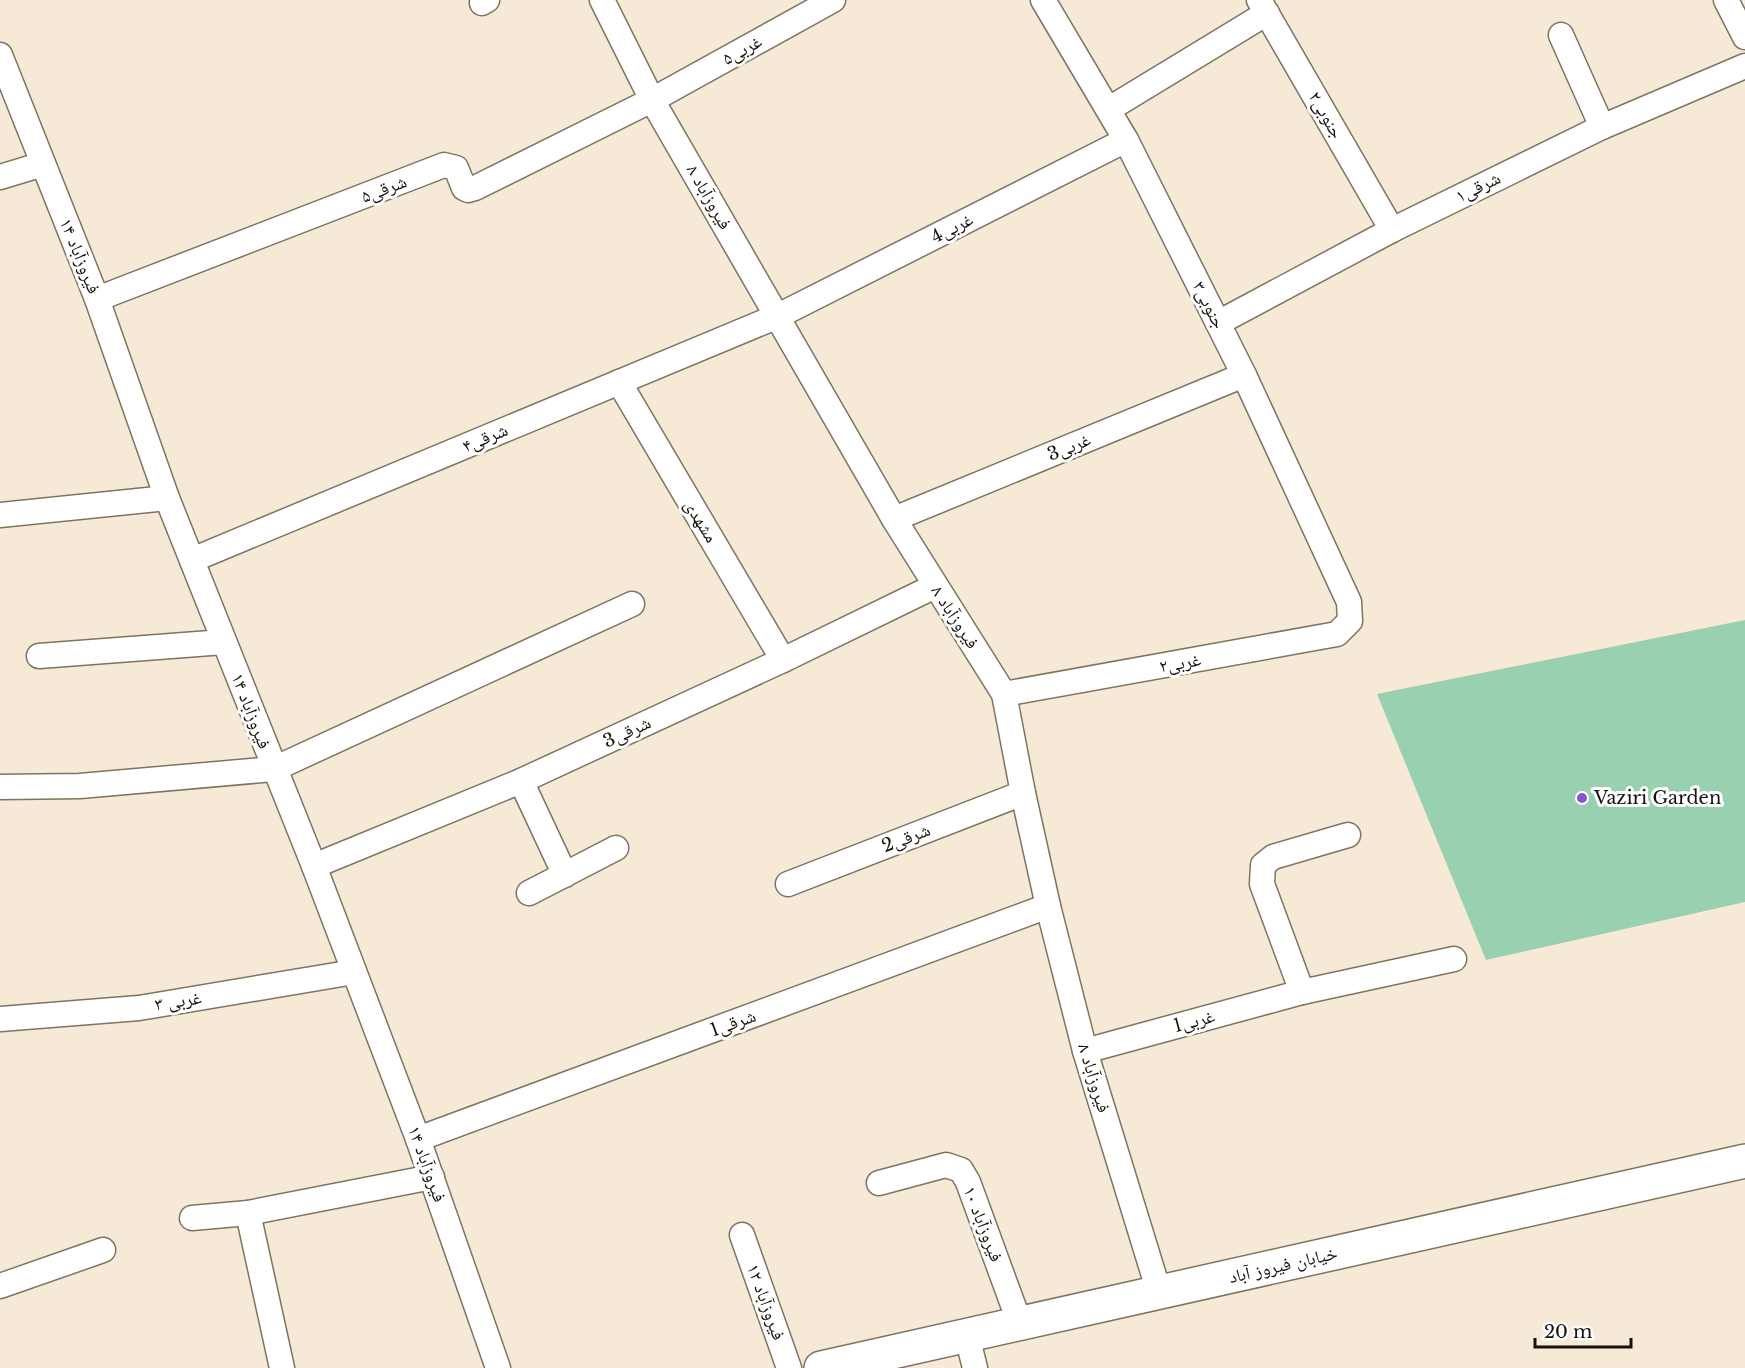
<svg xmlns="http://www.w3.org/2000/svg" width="1745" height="1368" font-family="'Libre Baskerville','Noto Naskh Arabic',serif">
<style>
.green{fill:#99d1b0}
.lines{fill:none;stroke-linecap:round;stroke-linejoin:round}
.minor-casing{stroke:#7f7361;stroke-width:27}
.secondary-casing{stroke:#7f7361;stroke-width:36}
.minor{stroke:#fff;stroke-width:24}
.secondary{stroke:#fff;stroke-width:33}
.poi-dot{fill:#8655ce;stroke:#fff;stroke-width:2}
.labels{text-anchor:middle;stroke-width:6;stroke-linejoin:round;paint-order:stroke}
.street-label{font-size:18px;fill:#16120b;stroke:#fff}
.poi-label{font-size:18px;fill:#16120b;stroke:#fff;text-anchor:start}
</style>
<rect width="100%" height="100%" fill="#f6e9d5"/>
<!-- green -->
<path class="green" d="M 1745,620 L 1745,902 L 1486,960 L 1377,694 Z"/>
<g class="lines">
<!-- minor casing -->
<g class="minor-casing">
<g id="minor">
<path d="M 602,0 L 652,100 L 894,519 L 1004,694 L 1023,793 L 1048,906 L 1085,1051 L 1159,1292"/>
<path d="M 1259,0 L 1392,230"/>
<path d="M 1726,0 L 1745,37"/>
<path d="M 482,3 L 487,0"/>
<path d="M 1561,35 L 1602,127"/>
<path d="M 0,55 L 97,299 L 167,498 L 314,866 L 418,1139 L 498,1368"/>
<path d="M 1109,109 L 1267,13"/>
<path d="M 0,177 L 43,164"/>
<path d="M 97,299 L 444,165 L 456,168 L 464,188 L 468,190 L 475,188 L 652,100 L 833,0"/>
<path d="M 1218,323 L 1392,230 L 1602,127 L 1745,66"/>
<path d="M 619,382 L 783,660"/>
<path d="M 0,515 L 167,498"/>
<path d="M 894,519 L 1244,375"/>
<path d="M 192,560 L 778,316 L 1126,140"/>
<path d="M 39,656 L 224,642"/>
<path d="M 1004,694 L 1337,634 L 1350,621 L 1349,602 L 1244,375 L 1126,140 L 1043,0"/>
<path d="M 521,781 L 565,875"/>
<path d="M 0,787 L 80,786 L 274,769 L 632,604"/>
<path d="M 314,866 L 521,781 L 783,660 L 935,586"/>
<path d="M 788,884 L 1023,793"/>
<path d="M 529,893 L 616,848"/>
<path d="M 1302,992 L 1262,884 L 1263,865 L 1273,857 L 1348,835"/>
<path d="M 0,1019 L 139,1008 L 354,972"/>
<path d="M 1085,1051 L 1302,992 L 1454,959"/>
<path d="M 418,1139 L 1048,906"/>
<path d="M 879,1183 L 946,1165 L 961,1170 L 968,1182 L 1020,1324"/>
<path d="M 248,1213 L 282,1368"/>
<path d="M 192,1218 L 248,1213 L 432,1177"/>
<path d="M 742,1235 L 789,1368"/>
<path d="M 0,1286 L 103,1250"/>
<path d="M 967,1336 L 975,1368"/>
</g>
</g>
<!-- secondary casing -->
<g class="secondary-casing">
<path id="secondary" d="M 821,1368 L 1745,1161"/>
</g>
<!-- minor -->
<use href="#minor" class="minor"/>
<!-- secondary -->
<use href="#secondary" class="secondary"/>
</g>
<!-- markers -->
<circle class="poi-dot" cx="1582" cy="798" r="6"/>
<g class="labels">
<!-- street labels -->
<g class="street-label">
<text transform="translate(742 50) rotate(-29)" y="6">غربی۵</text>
<text transform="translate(1326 115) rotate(60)" y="6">جنوبی۲</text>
<text transform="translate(1478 187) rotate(-26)" y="6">شرقی۱</text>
<text transform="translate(384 189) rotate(-21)" y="6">شرقی۵</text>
<text transform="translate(709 197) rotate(60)" y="6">فیروزآباد ۸</text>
<text transform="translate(952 228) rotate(-27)" y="6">غربی4</text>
<text transform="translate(80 256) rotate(68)" y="6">فیروزآباد ۱۴</text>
<text transform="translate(1209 305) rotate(63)" y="6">جنوبی۳</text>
<text transform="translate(485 438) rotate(-23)" y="6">شرقی۴</text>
<text transform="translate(1069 447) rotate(-22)" y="6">غربی3</text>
<text transform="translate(701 521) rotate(59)" y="6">مشهدی</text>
<text transform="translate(955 617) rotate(57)" y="6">فیروزآباد ۸</text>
<text transform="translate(1180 663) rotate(-10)" y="6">غربی۲</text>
<text transform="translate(251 711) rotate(69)" y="6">فیروزآباد ۱۴</text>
<text transform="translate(627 732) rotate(-25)" y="6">شرقی3</text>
<text transform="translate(906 838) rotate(-21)" y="6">شرقی2</text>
<text transform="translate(178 1001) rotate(-9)" y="6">غربی ۳</text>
<text transform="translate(1194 1021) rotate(-15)" y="6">غربی1</text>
<text transform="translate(733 1023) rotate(-20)" y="6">شرقی1</text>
<text transform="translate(1094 1078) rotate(73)" y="6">فیروزآباد ۸</text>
<text transform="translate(427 1164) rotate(70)" y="6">فیروزآباد ۱۴</text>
<text transform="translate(983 1224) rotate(69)" y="6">فیروزآباد ۱۰</text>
<text transform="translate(1283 1265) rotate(-13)" y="6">خیابان فیروز آباد</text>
<text transform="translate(766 1302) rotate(70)" y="6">فیروزآباد ۱۲</text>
</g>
<!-- poi labels -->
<g class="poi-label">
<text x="1594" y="804">Vaziri Garden</text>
</g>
</g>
<!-- scale -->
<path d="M1535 1338v9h96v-9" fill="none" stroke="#16120b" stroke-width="3"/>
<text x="1544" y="1338" font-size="18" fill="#16120b" stroke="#ffffff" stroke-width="4.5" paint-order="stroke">20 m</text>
</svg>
